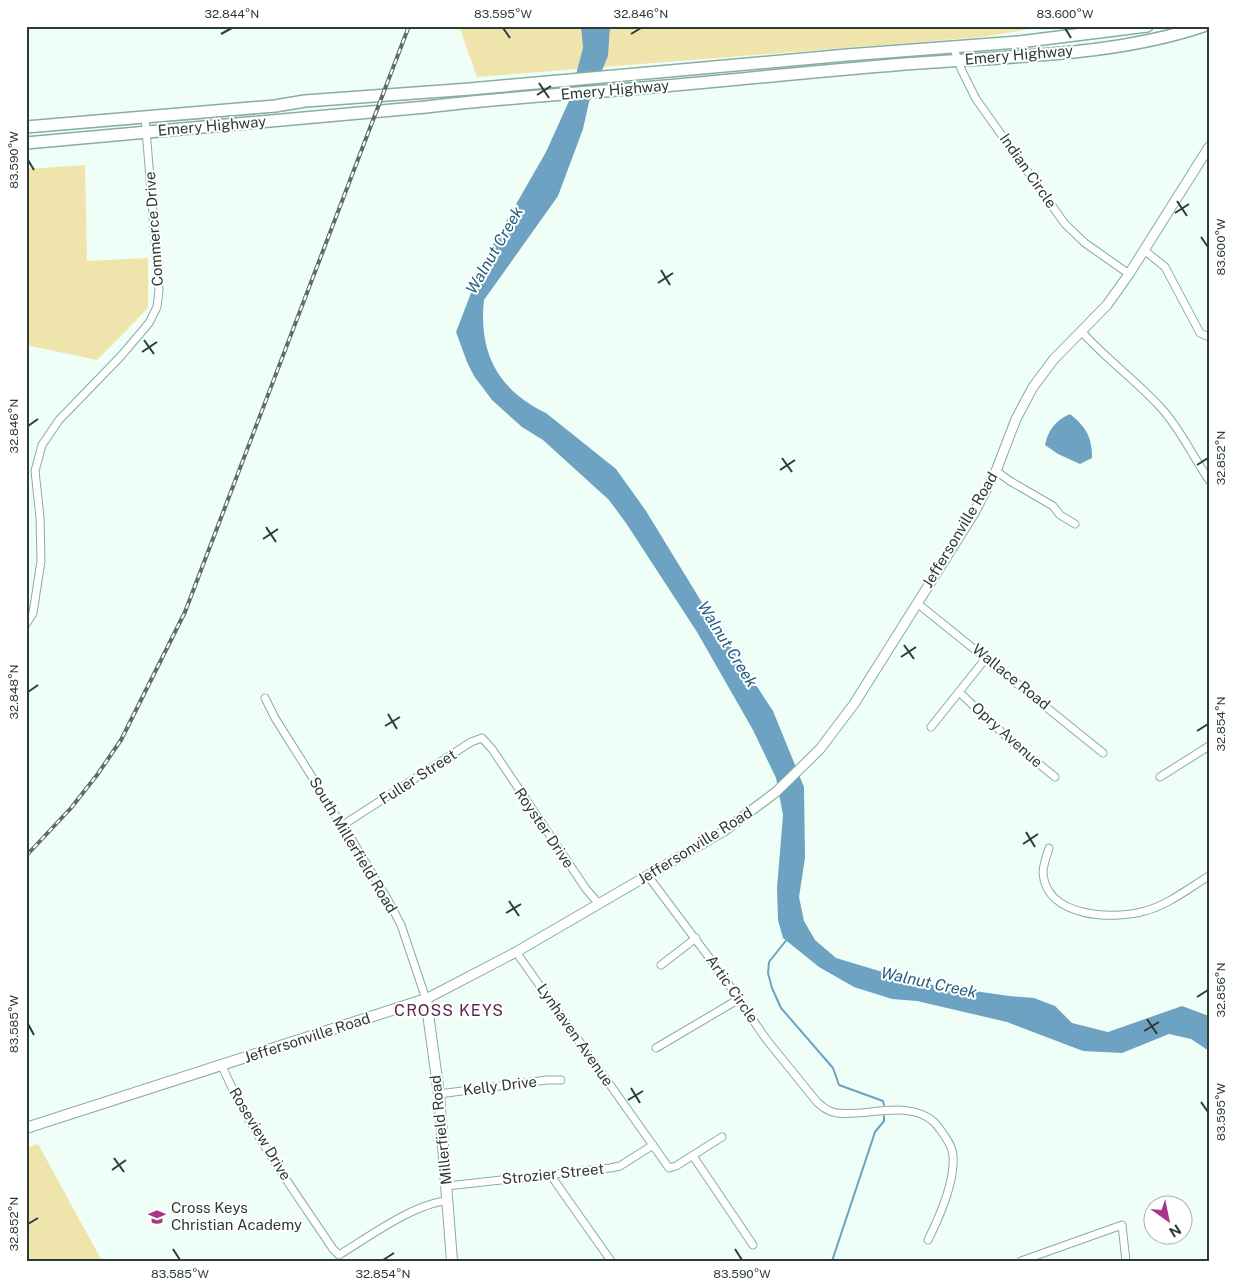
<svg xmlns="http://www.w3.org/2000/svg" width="1235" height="1287" font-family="'Public Sans',sans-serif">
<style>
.green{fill:#f0e4ad}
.water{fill:#6da2c2}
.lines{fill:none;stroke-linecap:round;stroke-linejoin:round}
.stream{stroke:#6da2c2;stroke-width:2}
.minor-casing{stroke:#88ae9d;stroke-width:9}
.tertiary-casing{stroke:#88ae9d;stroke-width:11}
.secondary-casing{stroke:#88ae9d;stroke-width:12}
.trunk-casing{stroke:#88ae9d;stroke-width:14}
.minor{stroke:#fff;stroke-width:7}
.tertiary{stroke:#fff;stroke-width:9}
.secondary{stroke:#fff;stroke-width:10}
.trunk{stroke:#fff;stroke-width:11}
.rail-casing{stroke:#5d6d66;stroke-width:4}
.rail{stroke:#fff;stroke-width:2;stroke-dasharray:5.5;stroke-linecap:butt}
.ticks{fill:none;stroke:#2c3c35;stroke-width:2}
.labels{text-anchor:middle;stroke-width:4;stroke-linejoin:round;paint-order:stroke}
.street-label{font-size:15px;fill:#2c3c35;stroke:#fff}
.poi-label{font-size:15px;fill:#2c3c35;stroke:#fff;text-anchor:start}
.water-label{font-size:16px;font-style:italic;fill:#1e5e7e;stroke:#fff}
.neighbourhood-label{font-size:16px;letter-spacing:1px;fill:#602650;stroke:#fff}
.neatline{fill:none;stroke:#2c3c35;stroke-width:2}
.ticks-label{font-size:12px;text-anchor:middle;fill:#2c3c35}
</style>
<rect width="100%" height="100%" fill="#effff7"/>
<!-- green -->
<g class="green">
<path d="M 459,26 L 1048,26 L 982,37 L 477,77 Z"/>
<path d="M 85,165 L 87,261 L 148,258 L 148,308 L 97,360 L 26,345 L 26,169 Z"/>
<path d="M 38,1144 L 102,1261 L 26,1261 L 26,1148 Z"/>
</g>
<!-- water -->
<g class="water">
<path d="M 581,26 L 610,26 L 608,56 L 589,102 L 583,129 L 558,196 L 484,300 C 478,353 499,391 546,413 L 616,469 L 646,511 L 701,601 L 773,711 L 804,787 L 805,858 L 799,897 L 804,921 L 815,940 L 836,958 L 919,983 L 1009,996 L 1034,998 L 1055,1006 L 1072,1023 L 1108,1032 L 1182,1006 L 1209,1016 L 1209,1051 L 1191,1039 L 1169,1034 L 1122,1053 L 1083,1051 L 1007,1022 L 917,1001 L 892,999 L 854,987 L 819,967 L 783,938 L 778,920 L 777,888 L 783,815 L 776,778 L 753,730 L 697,632 L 626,523 L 609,500 L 543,440 L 522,427 L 492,400 L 474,376 L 467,362 L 456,332 L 483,262 L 546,152 L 569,101 L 583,48 Z"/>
<path d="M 1070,414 C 1086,427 1092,437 1092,458 L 1080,464 L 1058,454 L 1045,445 C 1048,430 1056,420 1070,414 Z"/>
</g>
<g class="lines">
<!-- stream -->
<g class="stream">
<path d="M 788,938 L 769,962 L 768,973 L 772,988 L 781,1008 L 833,1068 L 839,1085 L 883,1101 L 884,1105"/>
<path d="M 832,1261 L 875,1132 L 884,1121 L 884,1116"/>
</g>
<!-- minor casing -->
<g class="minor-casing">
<g id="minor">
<path d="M 953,46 L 962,71 L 976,99 L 1065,224 L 1085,243 L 1129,274"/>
<path d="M 1144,250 L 1165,267 L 1200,333 L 1209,337"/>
<path d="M 1082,332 C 1107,360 1137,381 1162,409 C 1181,430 1193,457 1209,480"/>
<path d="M 996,471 L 1010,481 L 1053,506 L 1060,515 L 1075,524"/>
<path d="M 917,603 L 1103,753"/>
<path d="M 26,624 L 33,613 L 41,561 L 40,517 L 35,471 L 42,445 L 59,420 L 121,356 L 149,323 L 157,307 L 159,290 L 145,117"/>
<path d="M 959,692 L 1010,740 L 1055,777"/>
<path d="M 265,698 L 275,718 L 314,780 L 326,803 L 343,825 L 388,900 L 401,925 L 426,999"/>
<path d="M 931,727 L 986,658"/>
<path d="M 1160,777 L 1209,746"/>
<path d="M 343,825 L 471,742 L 482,738 L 492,749 L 586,889 L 599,904"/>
<path d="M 1049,848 C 1047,855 1043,865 1043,873 C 1046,918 1114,920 1145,911 C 1168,905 1189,888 1209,876"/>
<path d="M 648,876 L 723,976 L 766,1039 L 817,1102 C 823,1107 828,1112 837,1113 C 866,1117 909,1099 934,1122 C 938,1126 941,1131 944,1135 C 948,1141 953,1148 953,1156 C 955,1181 939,1218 928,1240"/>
<path d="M 516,952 L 669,1168 L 676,1166 L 722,1137"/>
<path d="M 661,965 L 696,938"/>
<path d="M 656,1048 L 739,999"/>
<path d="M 222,1066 C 250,1131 293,1189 333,1249 L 339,1255 C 367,1238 416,1202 448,1201"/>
<path d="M 439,1094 L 547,1080 L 561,1080"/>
<path d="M 693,1156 L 753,1245"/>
<path d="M 553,1174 L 554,1180 L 611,1261"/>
<path d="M 447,1186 L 610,1168 L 620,1166 L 653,1145"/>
<path d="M 1021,1261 L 1122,1225 L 1126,1261"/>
</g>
</g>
<!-- tertiary casing -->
<g class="tertiary-casing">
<path id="tertiary" d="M 426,999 L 516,952 L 724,831 L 776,792 L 820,749 L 854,704 L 974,513 L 996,471 L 1016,419 L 1033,387 L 1054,359 L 1107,305 L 1129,274 L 1209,147"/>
</g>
<!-- secondary casing -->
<g class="secondary-casing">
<path id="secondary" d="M 26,1128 L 426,999 L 439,1094 L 452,1261"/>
</g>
<!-- trunk casing -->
<g class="trunk-casing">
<g id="trunk">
<path d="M 26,127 L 275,106 L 305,101 L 470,89 L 847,55 L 1019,42 L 1147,26"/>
<path d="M 26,143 L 426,107 C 498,98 570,94 642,88 C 734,80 827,70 919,63 C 1012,56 1114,56 1203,26"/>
</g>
</g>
<!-- minor -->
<use href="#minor" class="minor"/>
<!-- tertiary -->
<use href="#tertiary" class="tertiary"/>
<!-- secondary -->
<use href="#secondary" class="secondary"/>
<!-- trunk -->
<use href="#trunk" class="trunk"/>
<!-- rail casing -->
<g class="rail-casing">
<path id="rail" d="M 26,856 L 71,808 L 97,775 L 121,740 L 185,612 L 409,26"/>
</g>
<!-- rail -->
<use href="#rail" class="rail"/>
</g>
<!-- ticks -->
<path class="ticks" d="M 503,28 L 510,38M 1065,28 L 1071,38M 221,34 L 232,28M 631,34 L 641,28M 539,83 L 549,98M 537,95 L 551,86M 28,160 L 34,170M 1177,201 L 1187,216M 1175,213 L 1189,204M 1201,237 L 1208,247M 661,270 L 670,285M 658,283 L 673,273M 144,340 L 154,354M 142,352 L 157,342M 28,426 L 38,419M 782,458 L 792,472M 1197,465 L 1208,458M 780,470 L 795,460M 266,527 L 276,542M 263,539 L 278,529M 904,645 L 914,659M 901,657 L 916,647M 28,692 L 38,685M 388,714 L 397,729M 385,726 L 400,717M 1197,731 L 1208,724M 1026,832 L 1035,847M 1023,844 L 1038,834M 509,901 L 519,916M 506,913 L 521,904M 1197,997 L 1208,990M 1147,1019 L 1157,1034M 28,1024 L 34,1035M 1144,1031 L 1159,1022M 631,1088 L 640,1103M 628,1100 L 643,1091M 1201,1102 L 1208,1112M 114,1158 L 124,1172M 112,1170 L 126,1160M 28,1224 L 38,1218M 173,1249 L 180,1260M 735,1249 L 742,1260M 383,1260 L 394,1253"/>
<!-- icons -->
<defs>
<g id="school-bare" transform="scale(1.35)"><path d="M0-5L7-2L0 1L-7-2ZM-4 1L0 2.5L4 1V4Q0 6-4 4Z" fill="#a9348c" stroke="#fff" stroke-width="2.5" paint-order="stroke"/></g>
</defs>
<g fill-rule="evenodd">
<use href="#school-bare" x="157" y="1217"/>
</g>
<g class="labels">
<!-- street labels -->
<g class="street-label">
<text transform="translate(1019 55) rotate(-5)" y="5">Emery Highway</text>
<text transform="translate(615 90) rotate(-5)" y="5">Emery Highway</text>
<text transform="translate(212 126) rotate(-5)" y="5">Emery Highway</text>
<text transform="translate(1028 171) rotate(55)" y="5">Indian Circle</text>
<text transform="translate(154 229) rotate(-94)" y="5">Commerce Drive</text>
<text transform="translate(960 530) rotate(-59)" y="5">Jeffersonville Road</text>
<text transform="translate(1011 677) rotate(39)" y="5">Wallace Road</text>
<text transform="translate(1007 735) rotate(42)" y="5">Opry Avenue</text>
<text transform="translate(418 777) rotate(-33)" y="5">Fuller Street</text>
<text transform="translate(544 828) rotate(56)" y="5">Royster Drive</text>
<text transform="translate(353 845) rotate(59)" y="5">South Millerfield Road</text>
<text transform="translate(695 846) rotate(-32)" y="5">Jeffersonville Road</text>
<text transform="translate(732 989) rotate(55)" y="5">Artic Circle</text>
<text transform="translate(575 1035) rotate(55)" y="5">Lynhaven Avenue</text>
<text transform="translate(307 1038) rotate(-18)" y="5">Jeffersonville Road</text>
<text transform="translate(500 1086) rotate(-7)" y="5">Kelly Drive</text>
<text transform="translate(441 1130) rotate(-96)" y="5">Millerfield Road</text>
<text transform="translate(260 1134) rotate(59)" y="5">Roseview Drive</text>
<text transform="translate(553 1174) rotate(-6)" y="5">Strozier Street</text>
</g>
<!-- poi labels -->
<g class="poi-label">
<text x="171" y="1213">Cross Keys<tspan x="171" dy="17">Christian Academy</tspan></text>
</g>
<!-- water labels -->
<g class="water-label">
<text transform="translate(494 250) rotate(-60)" y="6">Walnut Creek</text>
<text transform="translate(728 644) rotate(58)" y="6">Walnut Creek</text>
<text transform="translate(929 982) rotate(12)" y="6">Walnut Creek</text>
</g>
<!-- neighbourhood labels -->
<g class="neighbourhood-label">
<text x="449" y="1016">CROSS KEYS</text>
</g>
</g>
<!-- border -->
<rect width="1235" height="1287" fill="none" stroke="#ffffff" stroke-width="55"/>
<!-- north arrow -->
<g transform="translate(1168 1220) rotate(147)"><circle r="24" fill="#ffffff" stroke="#abb1ae"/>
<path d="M0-4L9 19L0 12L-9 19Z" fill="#a9348c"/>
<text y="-8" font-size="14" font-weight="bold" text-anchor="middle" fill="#2c3c35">N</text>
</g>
<rect x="28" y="28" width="1180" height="1232" class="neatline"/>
<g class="ticks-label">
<text x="232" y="18">32.844°N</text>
<text x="503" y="18">83.595°W</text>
<text x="641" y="18">32.846°N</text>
<text x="1065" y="18">83.600°W</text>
<text transform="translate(14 160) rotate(-90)" y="4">83.590°W</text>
<text transform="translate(1221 247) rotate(-90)" y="4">83.600°W</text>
<text transform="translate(14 426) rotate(-90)" y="4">32.846°N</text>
<text transform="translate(1221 458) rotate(-90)" y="4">32.852°N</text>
<text transform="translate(14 692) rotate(-90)" y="4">32.848°N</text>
<text transform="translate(1221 724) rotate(-90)" y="4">32.854°N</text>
<text transform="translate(1221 990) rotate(-90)" y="4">32.856°N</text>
<text transform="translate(14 1024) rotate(-90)" y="4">83.585°W</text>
<text transform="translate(1221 1112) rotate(-90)" y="4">83.595°W</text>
<text transform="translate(14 1224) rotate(-90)" y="4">32.852°N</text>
<text x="180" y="1278">83.585°W</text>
<text x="383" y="1278">32.854°N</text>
<text x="742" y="1278">83.590°W</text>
</g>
</svg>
